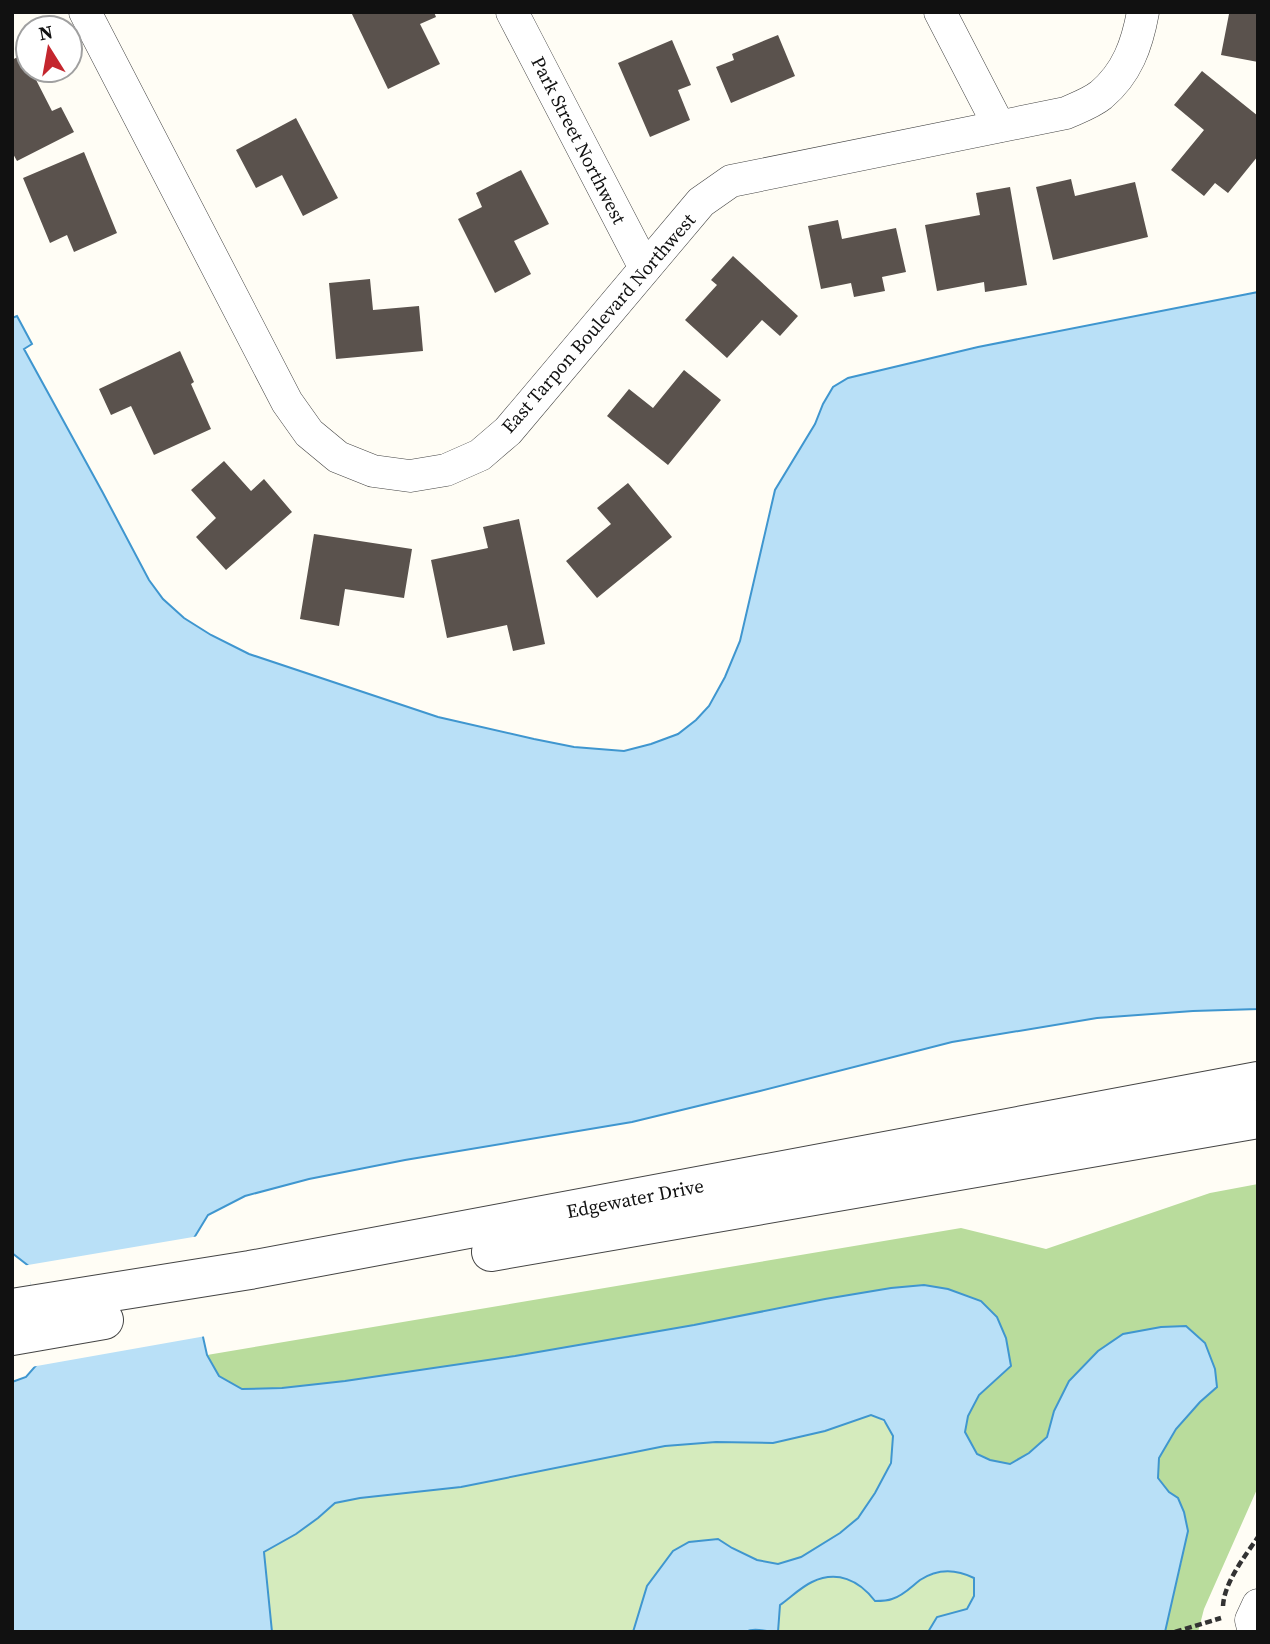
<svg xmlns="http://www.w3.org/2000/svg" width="1270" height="1644" font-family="'Source Serif 4',serif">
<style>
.green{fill:#d5ebbd}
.forest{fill:#b9dc9c}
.water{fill:#b9e0f7;stroke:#3f96cf;stroke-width:2}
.pier{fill:#fffdf5}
.building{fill:#5a524d}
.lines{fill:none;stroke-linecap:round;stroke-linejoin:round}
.minor-casing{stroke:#444;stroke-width:33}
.tertiary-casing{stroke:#444;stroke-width:40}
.path{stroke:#333;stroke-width:4.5;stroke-dasharray:7 3.5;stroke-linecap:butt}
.minor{stroke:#fff;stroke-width:32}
.tertiary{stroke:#fff;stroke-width:38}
.labels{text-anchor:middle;stroke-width:7;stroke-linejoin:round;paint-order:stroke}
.street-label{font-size:19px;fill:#111;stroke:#fff}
</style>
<rect width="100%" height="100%" fill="#fffdf5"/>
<!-- green -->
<g class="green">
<path d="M 871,1415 C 881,1419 891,1425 893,1436 C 898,1460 872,1502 856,1519 C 842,1533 798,1564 777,1564 C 757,1564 734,1549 718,1539 L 647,1586 L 633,1632 L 272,1632 L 264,1552 L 296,1534 L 318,1518 L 335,1503 L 360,1498 L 461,1487 L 665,1446 L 716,1442 L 773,1443 L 825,1431 Z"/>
<path d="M 961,1571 L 974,1578 L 974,1596 L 967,1610 L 937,1617 L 928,1632 L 778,1632 L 780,1605 C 790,1598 801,1587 812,1582 C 838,1570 859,1580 875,1601 C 901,1599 902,1592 921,1580 C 934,1572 947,1571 961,1571 Z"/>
</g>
<!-- forest -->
<path class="forest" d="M 1258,1184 L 1258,1487 L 1204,1609 L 1198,1632 L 1165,1632 L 1182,1560 L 1178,1498 C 1171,1494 1161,1486 1158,1478 C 1149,1451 1198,1403 1217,1387 L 1054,1411 L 1047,1436 L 1029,1453 L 1010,1464 L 990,1460 L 977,1454 L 965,1432 L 968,1416 L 979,1395 L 997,1379 L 948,1289 L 924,1285 L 891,1288 L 825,1299 L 694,1325 L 515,1356 L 345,1381 L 282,1388 L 242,1389 L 219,1376 L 207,1355 L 961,1228 L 1046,1249 L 1210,1193 Z"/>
<!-- water -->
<path class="water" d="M 1258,292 L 1258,1009 L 1193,1011 L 1097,1018 L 952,1042 L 760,1091 L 632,1122 L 405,1160 L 309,1179 L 245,1196 L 208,1215 L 194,1238 L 199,1319 L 207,1355 L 219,1376 L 242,1389 L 282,1388 L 345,1381 L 515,1356 L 694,1325 L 825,1299 L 891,1288 L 924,1285 L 948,1289 L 981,1301 L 997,1317 L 1006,1338 L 1011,1366 L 979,1395 L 968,1416 L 965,1432 L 977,1454 L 990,1460 L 1010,1464 L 1029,1453 L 1047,1437 L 1054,1411 L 1069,1381 L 1098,1351 L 1123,1334 L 1161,1327 L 1186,1326 L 1205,1343 L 1215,1369 L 1217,1387 L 1200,1402 L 1176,1429 L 1159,1458 L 1158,1478 L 1169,1492 L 1178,1498 L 1184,1512 L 1188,1531 L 1165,1632 L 928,1632 L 937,1617 L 967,1609 L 974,1596 L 974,1578 C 956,1569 938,1568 920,1580 C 911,1587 903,1596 892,1599 C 887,1601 881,1601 875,1601 C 859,1580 837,1570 812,1582 C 801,1587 790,1598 780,1605 L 778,1632 C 764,1632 757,1627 745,1632 L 633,1632 L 647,1586 L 673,1551 L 689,1542 L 718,1539 L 732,1548 L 757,1560 L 778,1564 L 801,1557 L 840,1533 L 858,1518 L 875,1493 L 891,1463 L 893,1436 L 884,1420 L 871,1415 L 825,1431 L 773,1443 L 716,1442 L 665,1446 L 461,1487 L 360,1498 L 335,1503 L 318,1518 L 296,1534 L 264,1552 L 272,1632 L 12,1632 L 12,1382 L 26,1377 L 40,1361 L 30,1267 L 12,1253 L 12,318 L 17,316 L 32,344 L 24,349 L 103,493 L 149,580 L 163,599 L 184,618 L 211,635 L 249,654 L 438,717 L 534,739 L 574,747 L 624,751 L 651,744 L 678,734 L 696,720 L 709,706 L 725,677 L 740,641 L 775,490 L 815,424 L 823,404 L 833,387 L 848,378 L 978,347 Z"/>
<!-- pier -->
<path class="pier" d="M 199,1236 L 198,1239 L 207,1303 L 203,1319 L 206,1336 L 31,1367 L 37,1360 L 41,1327 L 27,1269 L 22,1266 Z"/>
<!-- building -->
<g class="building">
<path d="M 351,12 L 434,12 L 436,17 L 420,24 L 440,64 L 388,89 Z"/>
<path d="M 1224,12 L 1258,12 L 1258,62 L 1221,55 L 1229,14 L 1224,14 Z"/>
<path d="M 778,35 L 795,76 L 731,103 L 716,67 L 734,60 L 732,54 Z"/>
<path d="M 672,40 L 691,85 L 678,90 L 690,120 L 650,137 L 618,63 Z"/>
<path d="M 23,54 L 28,64 L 28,70 L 31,70 L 52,111 L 61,107 L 74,132 L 17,161 L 12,152 L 12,60 Z"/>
<path d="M 1202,71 L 1258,116 L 1258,156 L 1228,193 L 1215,183 L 1204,196 L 1171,170 L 1204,130 L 1174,105 Z"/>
<path d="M 296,118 L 338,198 L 303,216 L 282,175 L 256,188 L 236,150 Z"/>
<path d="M 84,152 L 117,233 L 74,252 L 67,235 L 50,243 L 23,178 Z"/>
<path d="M 521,170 L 549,224 L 514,241 L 531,274 L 495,293 L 458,219 L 482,207 L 476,193 Z"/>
<path d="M 1071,179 L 1075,196 L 1135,182 L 1148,237 L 1053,260 L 1036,187 Z"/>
<path d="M 1010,187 L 1027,285 L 985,292 L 984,282 L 937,291 L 925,225 L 980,215 L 976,193 Z"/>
<path d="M 838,220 L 842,239 L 896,228 L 906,272 L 882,277 L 885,291 L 854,297 L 851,283 L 821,289 L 808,226 Z"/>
<path d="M 733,256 L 798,316 L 780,336 L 762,320 L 727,358 L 685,320 L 717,285 L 711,280 Z"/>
<path d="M 370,279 L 373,310 L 419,306 L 423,351 L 336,359 L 329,283 Z"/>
<path d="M 180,351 L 194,382 L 191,384 L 211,429 L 154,455 L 131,406 L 111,415 L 99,389 Z"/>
<path d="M 684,370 L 721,400 L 668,465 L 607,416 L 629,389 L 653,408 Z"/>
<path d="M 224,461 L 251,491 L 264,479 L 292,512 L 226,570 L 196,537 L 216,518 L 191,490 Z"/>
<path d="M 628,483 L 672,537 L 597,598 L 566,561 L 611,524 L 597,508 Z"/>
<path d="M 519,519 L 545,644 L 513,651 L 507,625 L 447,638 L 431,560 L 488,548 L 483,527 Z"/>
<path d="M 314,534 L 412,549 L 404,598 L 345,589 L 339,626 L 300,619 Z"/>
</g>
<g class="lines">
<!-- minor casing -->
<g class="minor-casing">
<g id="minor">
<path d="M 85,12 L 287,402 L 309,433 L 338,457 L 373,471 L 410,476 L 446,470 L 480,455 L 508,431 L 701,202 L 731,181 L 1066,113 C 1077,108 1091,103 1101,95 C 1127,73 1137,45 1143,12"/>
<path d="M 512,12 L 645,268"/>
<path d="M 940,12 L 999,126"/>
<path d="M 1254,1632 L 1251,1620 L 1258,1605"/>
</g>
</g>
<!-- tertiary casing -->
<g class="tertiary-casing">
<g id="tertiary">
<path d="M 491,1252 L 1258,1119"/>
<path d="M 12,1308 L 250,1270 L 1258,1081"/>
<path d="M 12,1336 L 104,1320"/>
</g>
</g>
<!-- path -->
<g class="path">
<path d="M 1223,1606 C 1224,1583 1245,1556 1258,1537"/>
<path d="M 1175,1632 L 1221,1618"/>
</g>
<!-- minor -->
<use href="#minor" class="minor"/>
<!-- tertiary -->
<use href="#tertiary" class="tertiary"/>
</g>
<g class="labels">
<!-- street labels -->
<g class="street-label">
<text transform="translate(579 140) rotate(63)" y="7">Park Street Northwest</text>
<text transform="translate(598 323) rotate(-49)" y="7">East Tarpon Boulevard Northwest</text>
<text transform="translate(635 1198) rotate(-11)" y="7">Edgewater Drive</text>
</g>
</g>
<!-- border -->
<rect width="1270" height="1644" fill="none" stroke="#111111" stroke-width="28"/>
<!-- north arrow -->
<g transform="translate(49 49) rotate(349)"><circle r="33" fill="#ffffff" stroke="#a0a0a0" stroke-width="2"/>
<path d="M0-5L12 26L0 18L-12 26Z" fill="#c4262e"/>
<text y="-10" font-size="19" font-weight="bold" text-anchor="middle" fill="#111111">N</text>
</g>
</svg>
